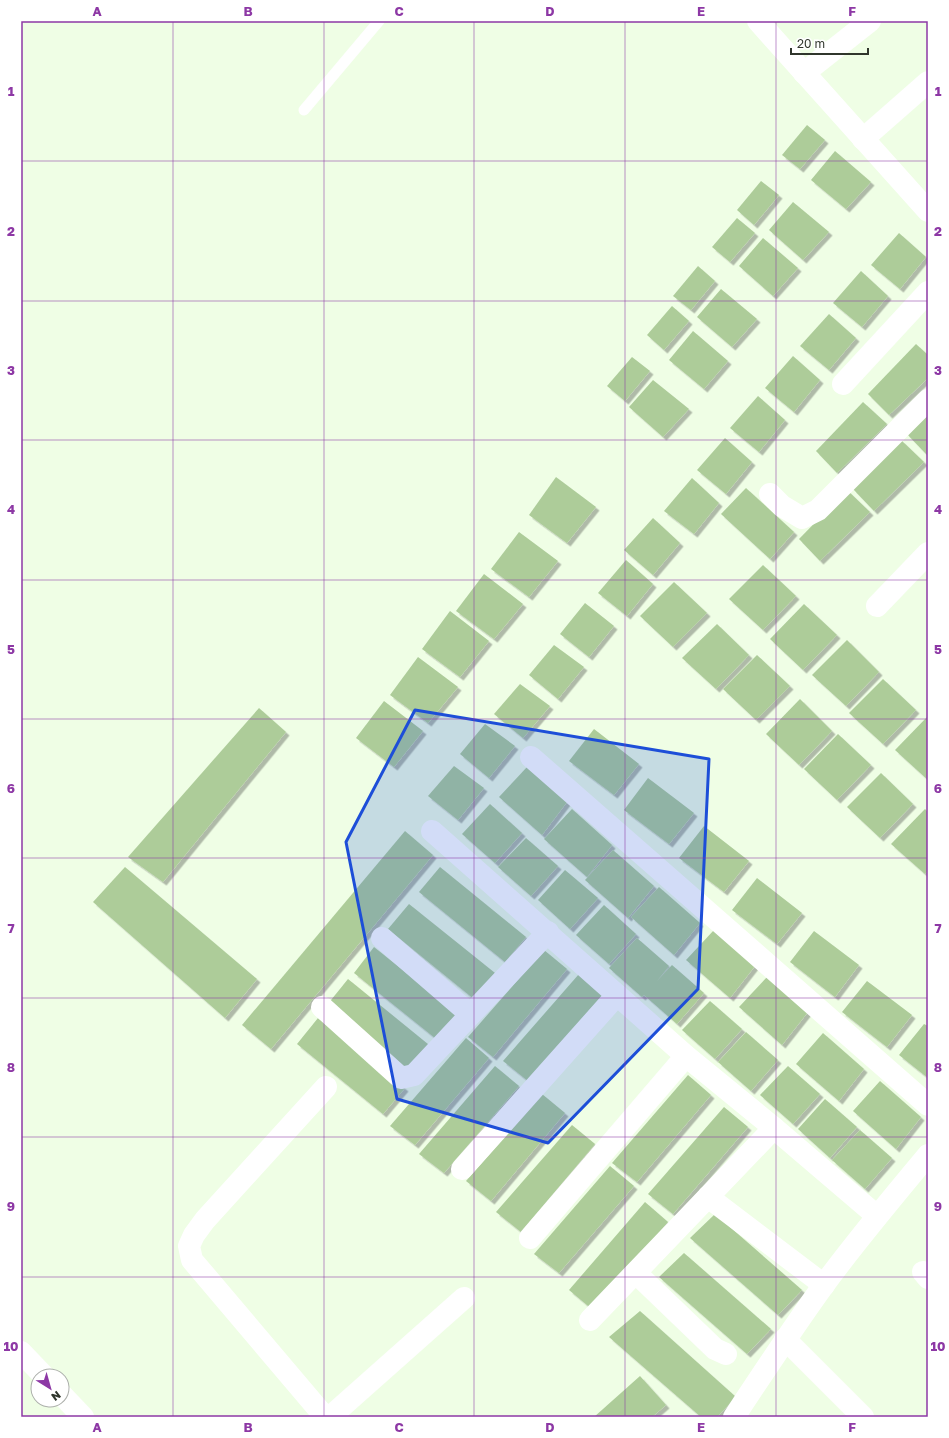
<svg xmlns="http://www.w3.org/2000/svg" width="949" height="1438" font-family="'Golos Text',sans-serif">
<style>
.building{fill:#adcc99;filter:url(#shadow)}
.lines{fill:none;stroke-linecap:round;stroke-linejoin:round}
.service{stroke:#fff;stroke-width:11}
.minor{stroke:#fff;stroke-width:22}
.tertiary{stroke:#fff;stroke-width:22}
.marked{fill:#1d4ed8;fill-opacity:0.2;stroke:#1d4ed8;stroke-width:3;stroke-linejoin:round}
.grid{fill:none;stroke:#8d38a5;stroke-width:1;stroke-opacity:0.55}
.neatline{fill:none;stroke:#8d38a5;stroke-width:1.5}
.grid-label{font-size:13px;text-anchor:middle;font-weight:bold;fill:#8d38a5}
</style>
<defs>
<filter id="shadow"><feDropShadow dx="3.5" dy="3.5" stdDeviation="0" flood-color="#0004"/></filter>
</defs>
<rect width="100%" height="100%" fill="#effee5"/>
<!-- building -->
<g class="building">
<path d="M 807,125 L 825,140 L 800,169 L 782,155 Z"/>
<path d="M 835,151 L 871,182 L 846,209 L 811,180 Z"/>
<path d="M 761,181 L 779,195 L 754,225 L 737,210 Z"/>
<path d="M 793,202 L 829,232 L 803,260 L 769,230 Z"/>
<path d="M 737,218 L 755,233 L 730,262 L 712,247 Z"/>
<path d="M 899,233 L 926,257 L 900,289 L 871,265 Z"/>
<path d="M 763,238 L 798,268 L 773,296 L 739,266 Z"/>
<path d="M 698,266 L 715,281 L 691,310 L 673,296 Z"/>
<path d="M 861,271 L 888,296 L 862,327 L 833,303 Z"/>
<path d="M 721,289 L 757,319 L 732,347 L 697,317 Z"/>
<path d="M 672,306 L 689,321 L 664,350 L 647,335 Z"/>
<path d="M 829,314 L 856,338 L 829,370 L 800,346 Z"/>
<path d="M 693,331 L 728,361 L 704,389 L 669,360 Z"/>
<path d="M 916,344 L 928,355 L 928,378 L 889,415 L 868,394 Z"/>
<path d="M 793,356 L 820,380 L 794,412 L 765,388 Z"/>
<path d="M 632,357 L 650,371 L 625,401 L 607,386 Z"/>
<path d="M 653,380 L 689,409 L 663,437 L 629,407 Z"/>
<path d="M 758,396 L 785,420 L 759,452 L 730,428 Z"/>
<path d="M 863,402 L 887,424 L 837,473 L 816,451 Z"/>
<path d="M 928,410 L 928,454 L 927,455 L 906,433 Z"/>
<path d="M 725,438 L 752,462 L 726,494 L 697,470 Z"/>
<path d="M 901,440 L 924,462 L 874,511 L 853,489 Z"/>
<path d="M 556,477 L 596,507 L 567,543 L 529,515 Z"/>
<path d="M 692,478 L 719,503 L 694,534 L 664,511 Z"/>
<path d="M 746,488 L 794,532 L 770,559 L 721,514 Z"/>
<path d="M 847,490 L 870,512 L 820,561 L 799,539 Z"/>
<path d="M 653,518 L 680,543 L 653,575 L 624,550 Z"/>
<path d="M 519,532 L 558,561 L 529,597 L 491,569 Z"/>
<path d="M 626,560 L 653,584 L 627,616 L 598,593 Z"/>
<path d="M 763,565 L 796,596 L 763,630 L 729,599 Z"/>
<path d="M 484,574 L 523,604 L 494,639 L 456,611 Z"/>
<path d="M 674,582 L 707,613 L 673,647 L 640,616 Z"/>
<path d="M 585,603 L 614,626 L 589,657 L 560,634 Z"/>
<path d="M 804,604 L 837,635 L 803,670 L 770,639 Z"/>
<path d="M 450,611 L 489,641 L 460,677 L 422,649 Z"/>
<path d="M 717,624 L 749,655 L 716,689 L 682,658 Z"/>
<path d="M 847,640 L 879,672 L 846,706 L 812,675 Z"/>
<path d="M 554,645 L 584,667 L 558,699 L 529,675 Z"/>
<path d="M 757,655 L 790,686 L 756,720 L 723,689 Z"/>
<path d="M 418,657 L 458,687 L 428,723 L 390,695 Z"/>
<path d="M 883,679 L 916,710 L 883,744 L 849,713 Z"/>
<path d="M 520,684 L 550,706 L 523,738 L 494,714 Z"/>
<path d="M 800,699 L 832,731 L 799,765 L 766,734 Z"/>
<path d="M 384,701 L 423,731 L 394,767 L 356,738 Z"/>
<path d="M 259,708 L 286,732 L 163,882 L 128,857 Z"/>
<path d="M 928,716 L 928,780 L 895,750 Z"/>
<path d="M 485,724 L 515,746 L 489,778 L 460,754 Z"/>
<path d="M 594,729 L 639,764 L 614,795 L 569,761 Z"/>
<path d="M 838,734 L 871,765 L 837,800 L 804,769 Z"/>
<path d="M 454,766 L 484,788 L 458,820 L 428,796 Z"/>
<path d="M 527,767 L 567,802 L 542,835 L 499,797 Z"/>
<path d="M 881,773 L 913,804 L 880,838 L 847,807 Z"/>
<path d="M 648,778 L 694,813 L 669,844 L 624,810 Z"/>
<path d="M 490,804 L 522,833 L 495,863 L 462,834 Z"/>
<path d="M 572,809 L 612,845 L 587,877 L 544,839 Z"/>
<path d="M 925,809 L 928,812 L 928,871 L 925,874 L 891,844 Z"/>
<path d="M 704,826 L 749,861 L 724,892 L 679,858 Z"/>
<path d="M 405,831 L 433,855 L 271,1049 L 242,1025 Z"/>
<path d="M 526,838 L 558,866 L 531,896 L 498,867 Z"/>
<path d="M 613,850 L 654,886 L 628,918 L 585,880 Z"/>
<path d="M 125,867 L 257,979 L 225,1018 L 93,902 Z"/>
<path d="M 440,867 L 526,937 L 505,962 L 419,892 Z"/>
<path d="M 565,870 L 598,898 L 570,929 L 538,900 Z"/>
<path d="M 757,878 L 802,913 L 777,944 L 732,910 Z"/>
<path d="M 659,887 L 700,923 L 674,955 L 631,917 Z"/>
<path d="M 409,904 L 495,973 L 474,999 L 388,929 Z"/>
<path d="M 604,905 L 636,934 L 609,964 L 576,935 Z"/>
<path d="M 714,930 L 755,966 L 730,998 L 686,960 Z"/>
<path d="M 814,931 L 859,965 L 835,997 L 790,962 Z"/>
<path d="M 637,938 L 669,966 L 657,981 L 672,965 L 704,993 L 677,1024 L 644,995 L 642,997 L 609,968 Z"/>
<path d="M 374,947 L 460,1016 L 440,1042 L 354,973 Z"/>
<path d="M 544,950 L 567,969 L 493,1057 L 468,1037 Z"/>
<path d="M 579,974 L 603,994 L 528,1081 L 503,1061 Z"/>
<path d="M 767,977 L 808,1012 L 782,1045 L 739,1007 Z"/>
<path d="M 348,979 L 434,1049 L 413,1075 L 327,1005 Z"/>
<path d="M 867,981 L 912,1015 L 887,1047 L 842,1012 Z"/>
<path d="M 710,1001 L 742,1029 L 715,1059 L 682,1030 Z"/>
<path d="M 318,1018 L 405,1088 L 383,1114 L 297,1044 Z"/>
<path d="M 924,1024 L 928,1026 L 928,1078 L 899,1055 Z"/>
<path d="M 746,1032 L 778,1060 L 751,1091 L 718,1062 Z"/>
<path d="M 823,1033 L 864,1069 L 839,1101 L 796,1064 Z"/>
<path d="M 466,1038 L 489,1058 L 415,1145 L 390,1126 Z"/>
<path d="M 495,1066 L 519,1086 L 444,1173 L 419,1154 Z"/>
<path d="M 788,1066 L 820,1094 L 793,1124 L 760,1095 Z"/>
<path d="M 688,1075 L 711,1095 L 637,1182 L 612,1163 Z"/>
<path d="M 880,1081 L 921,1117 L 896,1149 L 853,1111 Z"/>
<path d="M 542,1094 L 565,1113 L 491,1201 L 466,1181 Z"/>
<path d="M 825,1099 L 857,1127 L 830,1158 L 798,1129 Z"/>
<path d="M 724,1107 L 748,1127 L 673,1214 L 648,1194 Z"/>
<path d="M 572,1125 L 595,1144 L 521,1232 L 496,1212 Z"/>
<path d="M 860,1130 L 892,1158 L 865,1189 L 832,1160 Z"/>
<path d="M 610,1166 L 634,1186 L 559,1273 L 534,1254 Z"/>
<path d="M 645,1202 L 668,1222 L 593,1310 L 569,1290 Z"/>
<path d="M 715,1214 L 802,1290 L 778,1315 L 690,1238 Z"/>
<path d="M 684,1253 L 771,1329 L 747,1354 L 659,1277 Z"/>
<path d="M 640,1311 L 736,1397 L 717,1417 L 701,1417 L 609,1337 Z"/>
<path d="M 640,1376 L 666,1405 L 652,1417 L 594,1417 Z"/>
</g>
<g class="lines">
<!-- service -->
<path class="service" d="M 304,110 L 379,21"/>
<!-- minor -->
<g class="minor">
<path d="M 804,73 L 870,21"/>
<path d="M 863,139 L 928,82"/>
<path d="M 843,384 L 928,292"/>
<path d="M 770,494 L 782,506 L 802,518 L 818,510 L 928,400"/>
<path d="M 877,606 L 928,553"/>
<path d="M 531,757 L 928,1105"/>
<path d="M 432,831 L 686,1056 L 774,1128 L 877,1216"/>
<path d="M 382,938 L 470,1014"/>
<path d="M 322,1007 L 401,1078 L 414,1075 L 548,932"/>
<path d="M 462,1169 L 617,995"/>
<path d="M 708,1197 L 824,1285"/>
<path d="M 530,1238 L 686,1056"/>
<path d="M 923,1272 L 928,1278"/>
<path d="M 636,1273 L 715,1349 L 726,1354"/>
<path d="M 590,1320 L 774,1128"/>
<path d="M 785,1339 L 863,1417"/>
<path d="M 21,1352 L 44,1376"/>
<path d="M 62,1395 L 83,1417"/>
<path d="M 325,1417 L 192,1260 L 189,1246 L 194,1235 L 205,1220 L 326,1087"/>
<path d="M 330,1417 L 464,1298"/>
<path d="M 734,1417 C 763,1373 792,1329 823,1286 C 856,1241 892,1198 928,1155"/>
</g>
<!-- tertiary -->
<path class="tertiary" d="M 758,21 L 928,211"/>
</g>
<!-- marked area -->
<path class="marked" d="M 415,710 L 709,759 L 698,989 L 548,1143 L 397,1099 L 346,842 Z"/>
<!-- grid -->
<path class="grid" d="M 173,21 L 173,1417M 324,21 L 324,1417M 474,21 L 474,1417M 625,21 L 625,1417M 776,21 L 776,1417M 21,161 L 928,161M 21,301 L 928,301M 21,440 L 928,440M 21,580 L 928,580M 21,719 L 928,719M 21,858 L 928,858M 21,998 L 928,998M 21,1137 L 928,1137M 21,1277 L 928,1277"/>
<!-- border -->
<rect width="949" height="1438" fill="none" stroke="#ffffff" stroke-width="44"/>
<!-- north arrow -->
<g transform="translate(50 1388) rotate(143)"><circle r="19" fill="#ffffff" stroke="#acafab"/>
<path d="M0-3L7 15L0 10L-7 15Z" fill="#8d38a5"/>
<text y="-6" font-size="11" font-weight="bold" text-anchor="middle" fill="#30362c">N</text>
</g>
<!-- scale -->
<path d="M791 48v6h77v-6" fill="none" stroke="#30362c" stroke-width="2"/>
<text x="797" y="48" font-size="12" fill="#30362c" stroke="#ffffff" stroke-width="3" paint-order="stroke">20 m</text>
<rect x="22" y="22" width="905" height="1394" class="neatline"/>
<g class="grid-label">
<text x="97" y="16">A</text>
<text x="248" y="16">B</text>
<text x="399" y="16">C</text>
<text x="550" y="16">D</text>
<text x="701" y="16">E</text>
<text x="852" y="16">F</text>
<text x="11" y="96">1</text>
<text x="938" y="96">1</text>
<text x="11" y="236">2</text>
<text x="938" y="236">2</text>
<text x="11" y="375">3</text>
<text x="938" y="375">3</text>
<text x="11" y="514">4</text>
<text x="938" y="514">4</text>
<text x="11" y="654">5</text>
<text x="938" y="654">5</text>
<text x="11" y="793">6</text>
<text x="938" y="793">6</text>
<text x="11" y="933">7</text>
<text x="938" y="933">7</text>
<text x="11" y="1072">8</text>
<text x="938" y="1072">8</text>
<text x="11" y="1211">9</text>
<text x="938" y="1211">9</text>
<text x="11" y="1351">10</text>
<text x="938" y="1351">10</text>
<text x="97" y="1432">A</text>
<text x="248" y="1432">B</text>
<text x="399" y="1432">C</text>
<text x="550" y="1432">D</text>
<text x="701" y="1432">E</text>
<text x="852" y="1432">F</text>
</g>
</svg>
